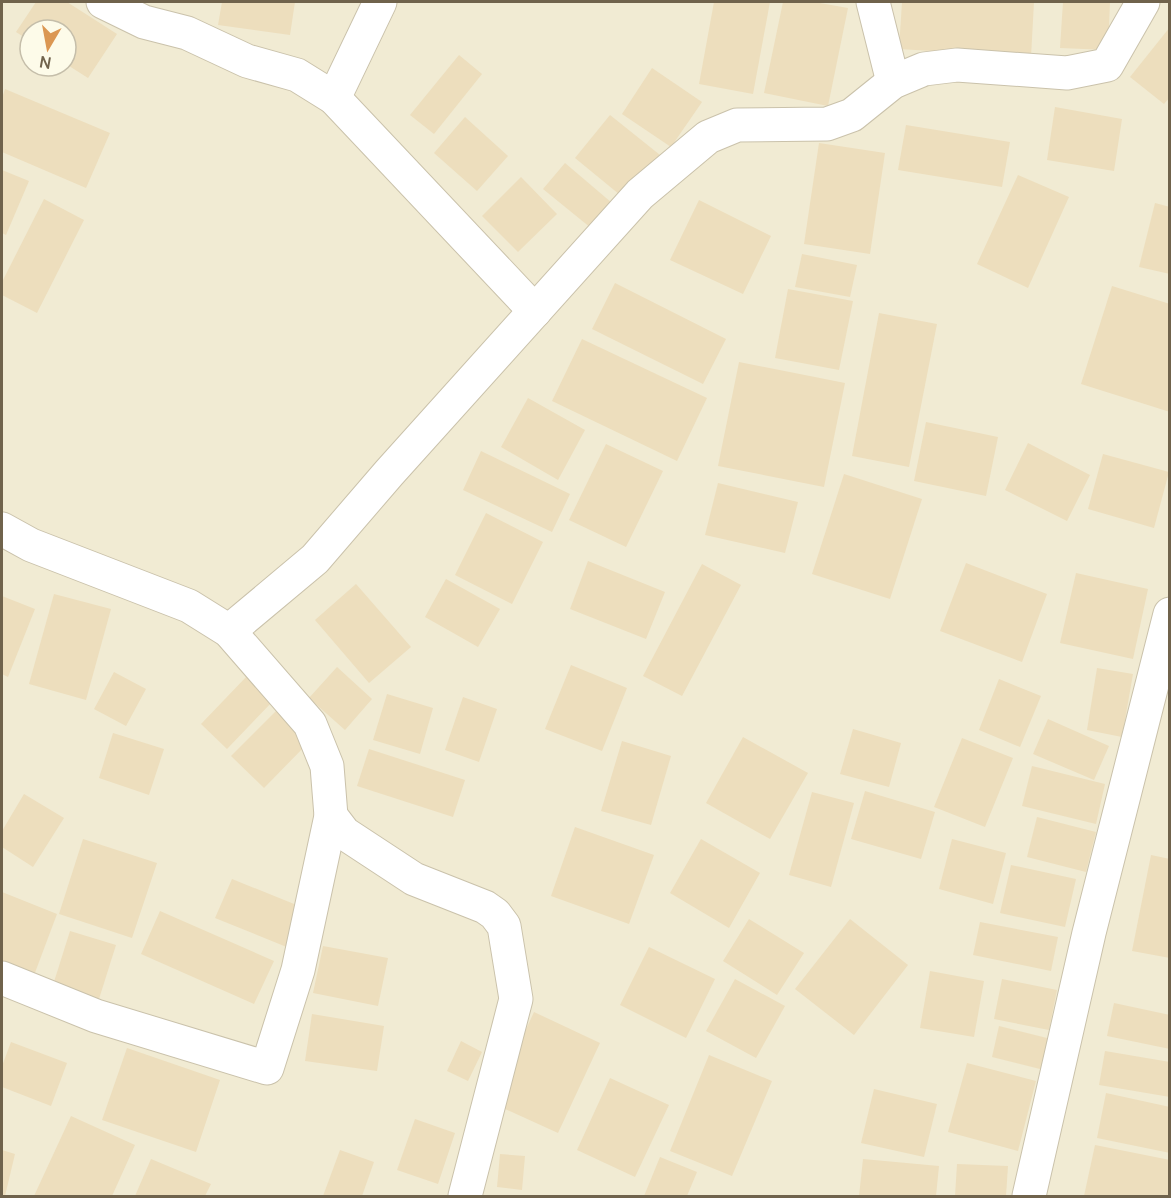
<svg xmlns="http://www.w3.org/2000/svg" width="1171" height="1198" font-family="Manrope,sans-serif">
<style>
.residential{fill:#f1ebd3;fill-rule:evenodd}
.building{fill:#eddebd}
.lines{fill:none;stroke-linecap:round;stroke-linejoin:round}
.minor-casing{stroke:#cac2ab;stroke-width:35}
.tertiary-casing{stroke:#cac2ab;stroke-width:35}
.minor{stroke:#fff;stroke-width:33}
.tertiary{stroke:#fff;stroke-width:33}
</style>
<rect width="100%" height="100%" fill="#faf8e4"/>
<!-- residential -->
<path class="residential" d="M 2,2 L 1169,2 L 1169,1196 L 2,1196 ZM 30,30 L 66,30 L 66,66 L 30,66 Z"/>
<!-- building -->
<g class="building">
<path d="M 36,2 L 67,2 L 117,34 L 88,78 L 66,64 L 66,30 L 30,30 L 30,41 L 16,32 Z"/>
<path d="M 222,2 L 295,2 L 290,35 L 218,25 Z"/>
<path d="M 714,2 L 770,2 L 753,94 L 699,84 Z"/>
<path d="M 783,2 L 814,2 L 848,8 L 828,106 L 764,93 Z"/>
<path d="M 902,2 L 1034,2 L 1031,57 L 899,49 Z"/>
<path d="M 1063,2 L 1110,2 L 1108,50 L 1060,48 Z"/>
<path d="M 1170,27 L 1170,97 L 1164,104 L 1130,77 Z"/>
<path d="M 459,55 L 482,74 L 434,134 L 410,115 Z"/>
<path d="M 652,68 L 702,102 L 671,147 L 622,114 Z"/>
<path d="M 5,89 L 110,133 L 86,188 L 2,152 L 2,98 Z"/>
<path d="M 1055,107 L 1122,119 L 1114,171 L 1047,160 Z"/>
<path d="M 610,115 L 660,155 L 625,199 L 575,158 Z"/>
<path d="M 465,117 L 508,156 L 477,191 L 434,153 Z"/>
<path d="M 906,125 L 1010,142 L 1002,187 L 898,170 Z"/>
<path d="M 819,143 L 885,153 L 870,254 L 804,244 Z"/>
<path d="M 565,163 L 612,203 L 591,228 L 543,189 Z"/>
<path d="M 2,170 L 29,181 L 6,235 L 2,233 Z"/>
<path d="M 1018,175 L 1069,197 L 1028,288 L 977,264 Z"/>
<path d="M 521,177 L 557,214 L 518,252 L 482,216 Z"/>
<path d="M 44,199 L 84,220 L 37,313 L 2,295 L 2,282 Z"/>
<path d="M 699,200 L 771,236 L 743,294 L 670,260 Z"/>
<path d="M 1155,203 L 1170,207 L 1170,274 L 1139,267 Z"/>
<path d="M 802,254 L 857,265 L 850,297 L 795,287 Z"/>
<path d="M 615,283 L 726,339 L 703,384 L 592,329 Z"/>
<path d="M 1112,286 L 1170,304 L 1170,412 L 1081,384 Z"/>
<path d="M 788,289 L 853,301 L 839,370 L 775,358 Z"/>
<path d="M 879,313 L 937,324 L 909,467 L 852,456 Z"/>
<path d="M 582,339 L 707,398 L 677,461 L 552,401 Z"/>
<path d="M 739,362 L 845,383 L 824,487 L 718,466 Z"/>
<path d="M 528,398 L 585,430 L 558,480 L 501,447 Z"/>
<path d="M 926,422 L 998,437 L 986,496 L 914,481 Z"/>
<path d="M 1028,443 L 1090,475 L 1067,521 L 1005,490 Z"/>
<path d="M 606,444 L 663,471 L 626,547 L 569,520 Z"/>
<path d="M 481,451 L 570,494 L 552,532 L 463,490 Z"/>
<path d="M 1103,454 L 1169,472 L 1154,528 L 1088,509 Z"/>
<path d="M 844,474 L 922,499 L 890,599 L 812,574 Z"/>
<path d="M 718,483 L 798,502 L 785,553 L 705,535 Z"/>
<path d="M 486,513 L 543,542 L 512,604 L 455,575 Z"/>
<path d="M 588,561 L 665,592 L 646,639 L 570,609 Z"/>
<path d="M 966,563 L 1047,594 L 1022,662 L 940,631 Z"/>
<path d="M 702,564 L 741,585 L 682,696 L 643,676 Z"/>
<path d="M 1076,573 L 1148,589 L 1133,659 L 1060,643 Z"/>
<path d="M 446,579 L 500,609 L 478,647 L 425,617 Z"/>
<path d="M 356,584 L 411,647 L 369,683 L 315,620 Z"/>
<path d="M 54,594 L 111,609 L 86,700 L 29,684 Z"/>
<path d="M 2,596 L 35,609 L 8,677 L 2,674 Z"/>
<path d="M 571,665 L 627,688 L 602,751 L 545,729 Z"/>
<path d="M 337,667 L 372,699 L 345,730 L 309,698 Z"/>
<path d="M 1097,668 L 1133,674 L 1122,737 L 1087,730 Z"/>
<path d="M 114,672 L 146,689 L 126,726 L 94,709 Z"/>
<path d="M 247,676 L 274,700 L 227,749 L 201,724 Z"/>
<path d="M 999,679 L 1041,696 L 1020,747 L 979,730 Z"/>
<path d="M 387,694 L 433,708 L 420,754 L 373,740 Z"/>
<path d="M 463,697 L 497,709 L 479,762 L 445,750 Z"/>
<path d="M 278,709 L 310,741 L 264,788 L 231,756 Z"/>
<path d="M 1048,719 L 1109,746 L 1094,780 L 1033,754 Z"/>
<path d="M 853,729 L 901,743 L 889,787 L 840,774 Z"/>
<path d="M 113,733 L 164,749 L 149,795 L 99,778 Z"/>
<path d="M 743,737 L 808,773 L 770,839 L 706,803 Z"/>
<path d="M 962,738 L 1013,758 L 985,827 L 934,807 Z"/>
<path d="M 622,741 L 671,756 L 651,825 L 601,811 Z"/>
<path d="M 369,749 L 465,780 L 453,817 L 357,786 Z"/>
<path d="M 1032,766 L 1105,784 L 1096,824 L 1022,806 Z"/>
<path d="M 865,791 L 935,812 L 921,859 L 851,839 Z"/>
<path d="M 812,792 L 854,803 L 831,887 L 789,875 Z"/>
<path d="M 24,794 L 64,818 L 33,867 L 2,847 L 2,831 Z"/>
<path d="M 1037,817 L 1096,832 L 1086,872 L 1027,857 Z"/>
<path d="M 575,827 L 654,855 L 629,924 L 551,896 Z"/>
<path d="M 83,839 L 157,863 L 132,938 L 59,914 Z"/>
<path d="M 701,839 L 760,873 L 729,928 L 670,893 Z"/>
<path d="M 952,839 L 1006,853 L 993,904 L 939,889 Z"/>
<path d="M 1151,855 L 1170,859 L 1170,958 L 1132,951 Z"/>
<path d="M 1011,865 L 1076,879 L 1065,927 L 1000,913 Z"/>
<path d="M 232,879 L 304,908 L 289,948 L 215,918 Z"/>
<path d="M 2,892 L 57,914 L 33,978 L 2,967 Z"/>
<path d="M 160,911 L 274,961 L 254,1004 L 141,954 Z"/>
<path d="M 749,919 L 804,953 L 777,995 L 723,961 Z"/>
<path d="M 850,919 L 908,965 L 854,1035 L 795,989 Z"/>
<path d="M 980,922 L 1058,937 L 1051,971 L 973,955 Z"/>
<path d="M 70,931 L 116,945 L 99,999 L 53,985 Z"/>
<path d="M 323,946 L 388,958 L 378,1006 L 313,993 Z"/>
<path d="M 649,947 L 715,979 L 686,1038 L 620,1005 Z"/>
<path d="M 930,971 L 984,981 L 974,1037 L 920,1028 Z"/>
<path d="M 735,979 L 785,1006 L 756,1058 L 706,1031 Z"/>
<path d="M 1002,979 L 1057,990 L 1049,1030 L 994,1019 Z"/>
<path d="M 1114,1003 L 1170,1015 L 1170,1049 L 1107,1036 Z"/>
<path d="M 534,1012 L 600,1043 L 558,1133 L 492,1103 Z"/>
<path d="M 312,1014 L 384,1026 L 377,1071 L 305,1061 Z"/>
<path d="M 999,1026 L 1051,1039 L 1044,1070 L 992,1057 Z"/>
<path d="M 461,1041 L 482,1052 L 468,1081 L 447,1071 Z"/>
<path d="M 11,1042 L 67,1063 L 51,1106 L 2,1087 L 2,1066 Z"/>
<path d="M 127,1048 L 220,1080 L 196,1152 L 102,1120 Z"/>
<path d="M 1105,1051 L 1170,1062 L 1170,1097 L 1099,1085 Z"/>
<path d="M 709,1055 L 772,1081 L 732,1176 L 670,1151 Z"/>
<path d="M 967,1063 L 1036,1081 L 1018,1151 L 948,1132 Z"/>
<path d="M 610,1078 L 669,1105 L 635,1177 L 577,1150 Z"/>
<path d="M 874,1089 L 937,1104 L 924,1157 L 861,1143 Z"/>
<path d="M 1106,1093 L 1170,1107 L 1170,1153 L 1097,1138 Z"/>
<path d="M 71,1116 L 135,1145 L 112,1196 L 34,1196 Z"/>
<path d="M 415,1119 L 455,1133 L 438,1184 L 397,1170 Z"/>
<path d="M 1095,1145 L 1170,1160 L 1170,1196 L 1084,1196 Z"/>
<path d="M 2,1150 L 15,1154 L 5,1196 L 2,1196 Z"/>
<path d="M 340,1150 L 374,1162 L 362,1196 L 323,1196 Z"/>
<path d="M 500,1154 L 525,1156 L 522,1190 L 497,1187 Z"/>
<path d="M 660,1157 L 697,1172 L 687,1196 L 644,1196 Z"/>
<path d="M 151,1159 L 211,1184 L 205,1196 L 135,1196 Z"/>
<path d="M 863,1159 L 939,1166 L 936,1196 L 859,1196 Z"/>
<path d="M 957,1164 L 1008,1166 L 1006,1196 L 955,1196 Z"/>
</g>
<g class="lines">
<!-- minor casing -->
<g class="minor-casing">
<g id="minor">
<path d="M 103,2 L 144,22 L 187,33 L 247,61 L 297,75 L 334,98 L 535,311"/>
<path d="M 873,2 L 893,82"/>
<path d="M 334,98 L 380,2"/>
<path d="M 2,529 L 31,545 L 189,606 L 229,631 L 310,724 L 327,766 L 331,816 L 298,970 L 267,1068 L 96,1016 L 2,978"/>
<path d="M 229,631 L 315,559 L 389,473 L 640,194 L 708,137 L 737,125 L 827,124 L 852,115 L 893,82 L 924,69 L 957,65 L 1067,73 L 1107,65 L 1143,2"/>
<path d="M 331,816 L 344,833 L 414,879 L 485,907 L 495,914 L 504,926 L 516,999 L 465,1196"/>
</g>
</g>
<!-- tertiary casing -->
<g class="tertiary-casing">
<path id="tertiary" d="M 1029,1196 L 1089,933 L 1170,614"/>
</g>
<!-- minor -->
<use href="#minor" class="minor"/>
<!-- tertiary -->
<use href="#tertiary" class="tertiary"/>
</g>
<!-- border -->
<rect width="1171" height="1198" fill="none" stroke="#70634c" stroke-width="6"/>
<!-- north arrow -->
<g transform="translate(48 48) rotate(190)"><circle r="28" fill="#fdfbe9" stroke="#c5beaa" stroke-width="1.5"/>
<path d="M0-4.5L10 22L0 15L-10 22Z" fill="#db9752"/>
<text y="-9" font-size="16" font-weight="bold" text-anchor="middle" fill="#70634c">N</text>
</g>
</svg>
